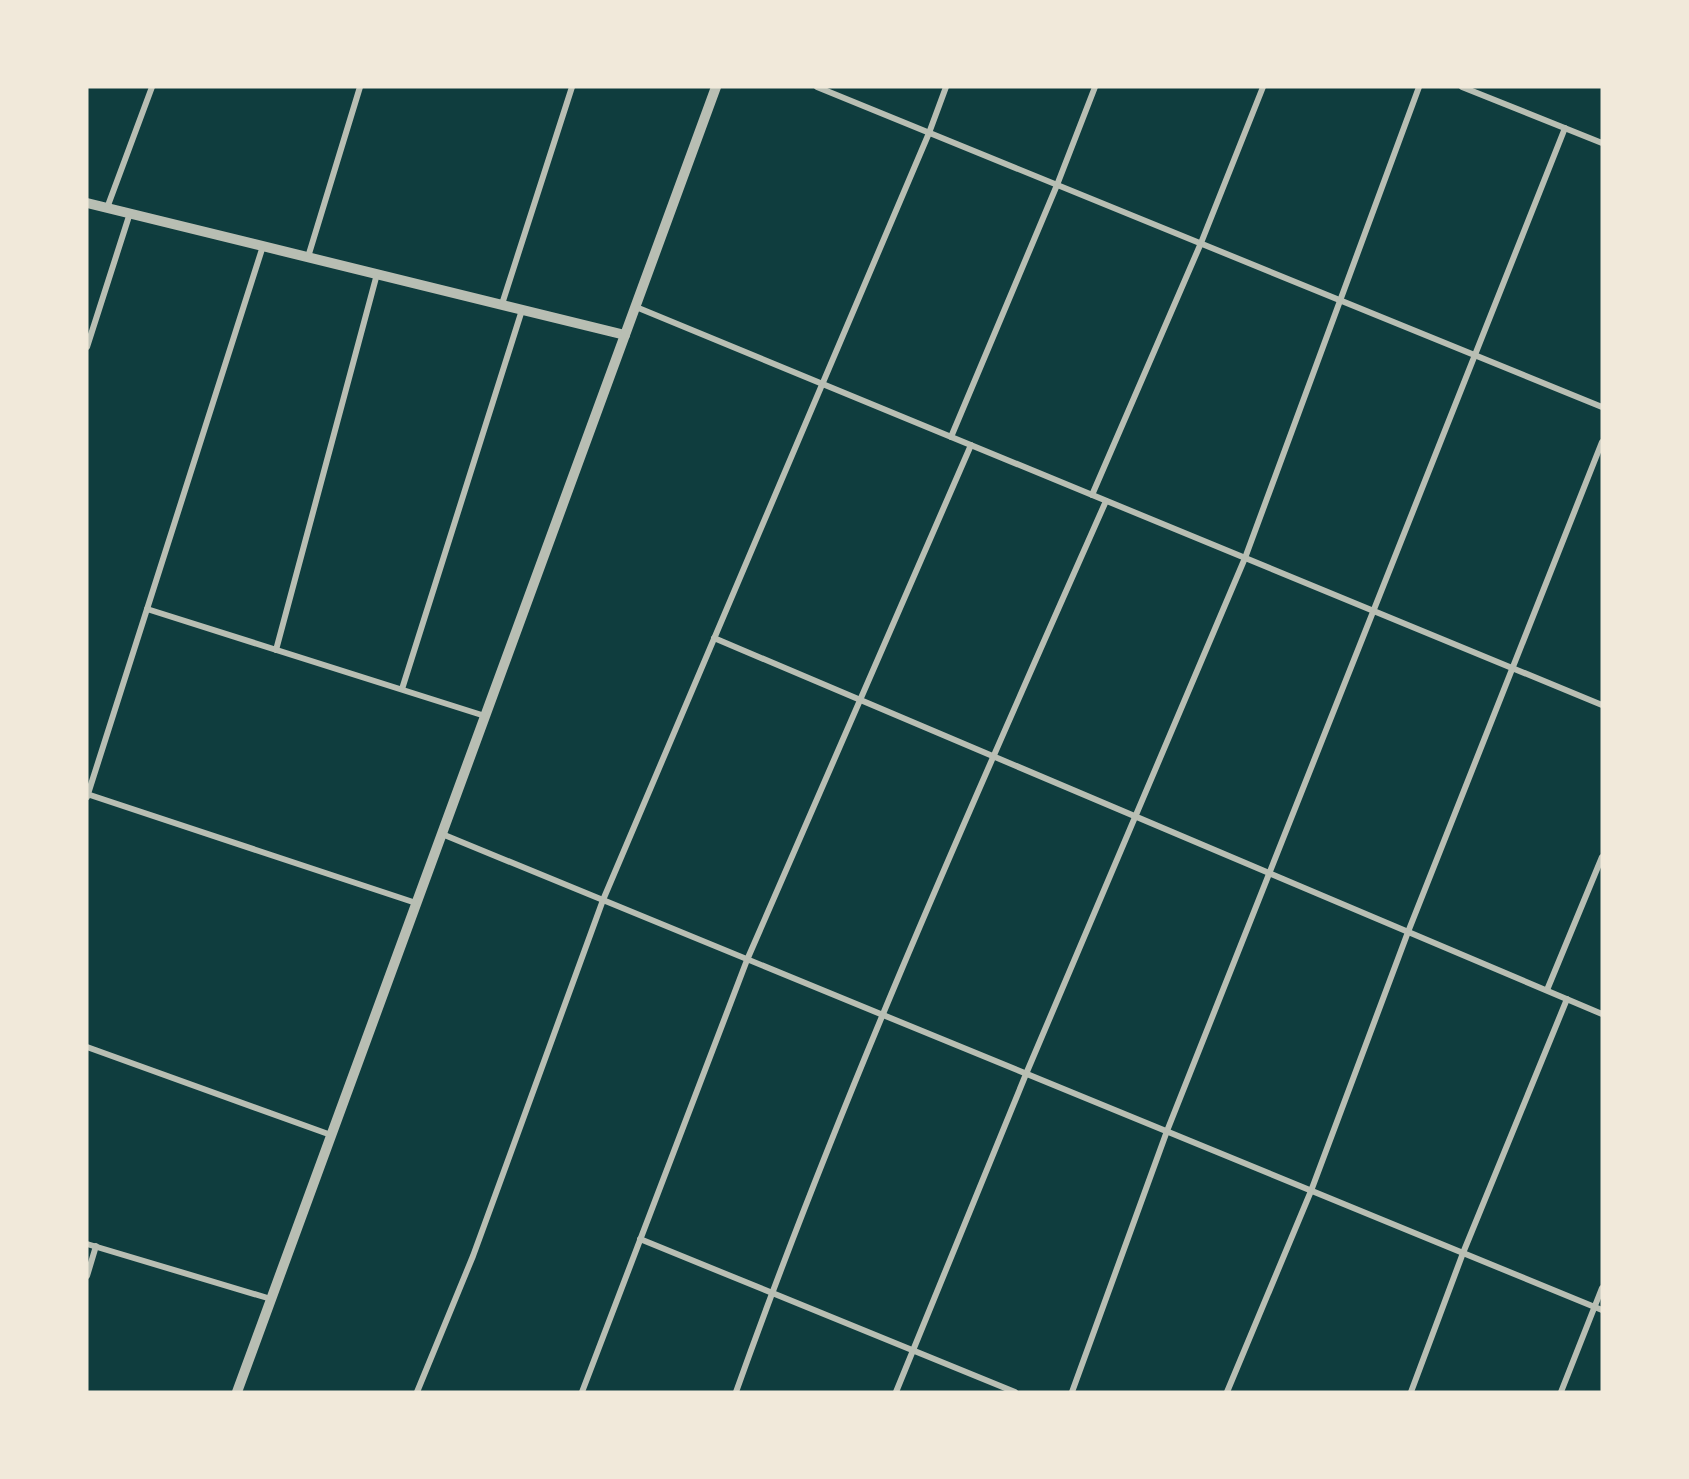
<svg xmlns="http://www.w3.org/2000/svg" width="1689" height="1479" font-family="'Libre Baskerville',serif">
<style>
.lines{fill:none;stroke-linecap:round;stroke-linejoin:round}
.minor{stroke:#b8beb3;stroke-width:6}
.tertiary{stroke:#b8beb3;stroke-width:10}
</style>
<rect width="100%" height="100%" fill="#0f3d3e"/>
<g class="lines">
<!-- minor -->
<g class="minor">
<path d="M 817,87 L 1602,407"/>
<path d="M 1462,87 L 1602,143"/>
<path d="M 107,208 L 152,87"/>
<path d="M 308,257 L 360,87"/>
<path d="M 502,304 L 572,87"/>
<path d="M 636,307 L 1602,705"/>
<path d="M 87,347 L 130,213"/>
<path d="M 951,437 L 1057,185 L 1095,87"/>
<path d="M 1092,495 L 1201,243 L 1263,87"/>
<path d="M 147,609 L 485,716"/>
<path d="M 714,638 L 1602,1014"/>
<path d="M 276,650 L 377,274"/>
<path d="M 402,689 L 522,310"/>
<path d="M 87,794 L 416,903"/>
<path d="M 87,797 L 263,246"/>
<path d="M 442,834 L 1602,1310"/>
<path d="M 1547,990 L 1602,857"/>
<path d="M 87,1047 L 331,1135"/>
<path d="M 640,1239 L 1015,1392"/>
<path d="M 87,1244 L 271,1299"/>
<path d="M 87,1276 L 96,1246"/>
<path d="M 417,1392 L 473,1256 L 603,900 L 929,133 L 946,87"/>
<path d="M 582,1392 L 747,960 L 971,445"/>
<path d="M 736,1392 C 844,1089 976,795 1106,501"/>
<path d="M 896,1392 L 1026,1074 L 1245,558 L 1419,87"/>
<path d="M 1072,1392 L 1167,1131 L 1565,128"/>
<path d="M 1227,1392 L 1311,1191 L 1408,932 L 1602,442"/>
<path d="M 1411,1392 L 1463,1253 L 1567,999"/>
<path d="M 1561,1392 L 1602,1288"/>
</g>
<!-- tertiary -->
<g class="tertiary">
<path d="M 87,203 L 625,335"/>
<path d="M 237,1392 L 716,87"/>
</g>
</g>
<!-- border -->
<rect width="1689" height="1479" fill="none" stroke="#f1e9da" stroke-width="177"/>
</svg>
